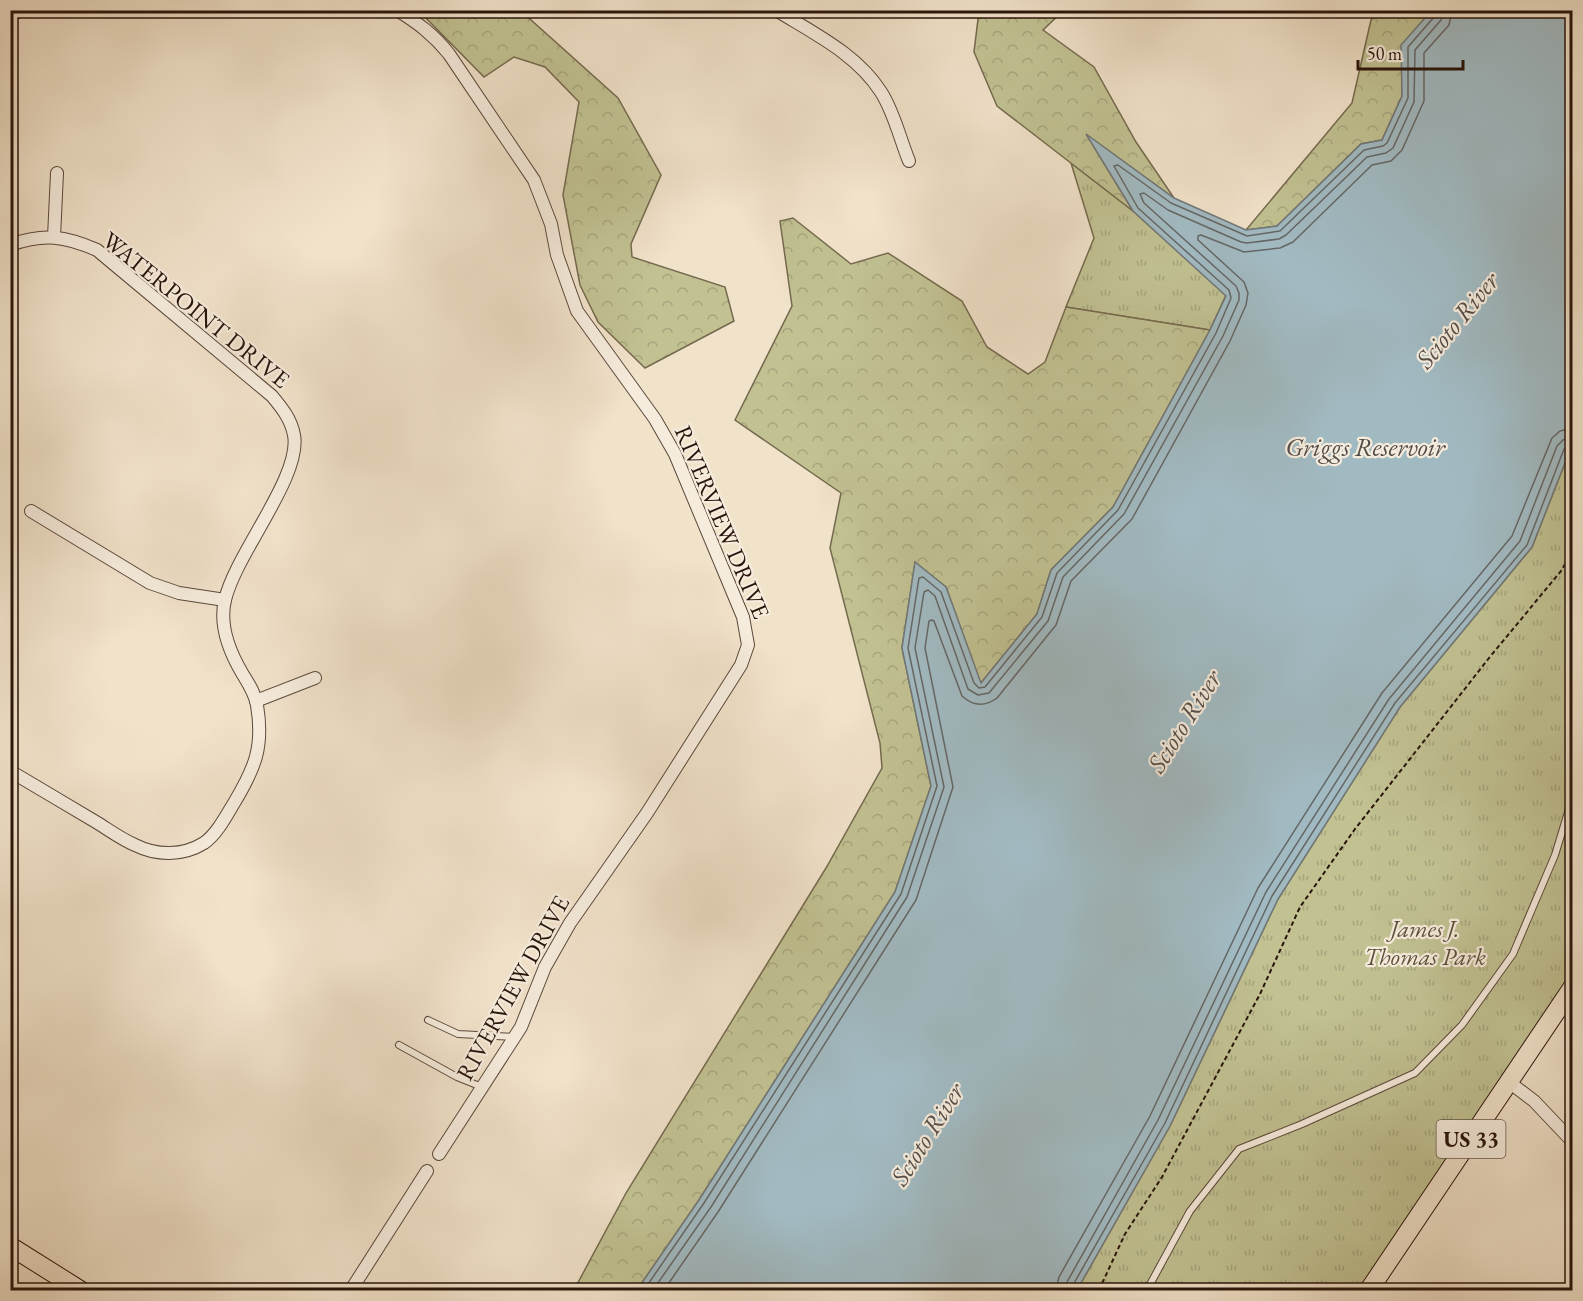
<svg xmlns="http://www.w3.org/2000/svg" width="1583" height="1301" font-family="'EB Garamond',serif">
<style>
.grass{fill:url(#grass-tufts);stroke:#756a4e;stroke-width:1.5}
.forest{fill:url(#forest-crowns);stroke:#756a4e;stroke-width:1.5}
.water{fill:#a1bac2;stroke:#717879;stroke-width:1.5}
.lines{fill:none;stroke-linecap:round;stroke-linejoin:round}
.shore{stroke:#656766;stroke-width:1.5}
.service-casing{stroke:#5b483b;stroke-width:8}
.minor-casing{stroke:#5b483b;stroke-width:14}
.primary-casing{stroke:#29140b;stroke-width:20}
.path{stroke:#29140b;stroke-width:2;stroke-dasharray:4.5 3;stroke-linecap:butt}
.service{stroke:#f6ecdd;stroke-width:6}
.minor{stroke:#f6ecdd;stroke-width:12}
.primary{stroke:#f1e2ca;stroke-width:18}
.labels{text-anchor:middle;stroke-width:4.5;stroke-linejoin:round;paint-order:stroke}
.shield{fill:#f6ecdd;stroke:#66554a;stroke-width:1.5}
.shield-label{font-size:22px;font-weight:bold;fill:#29140b}
.street-label{font-size:24px;fill:#29140b;stroke:#f6ecdd}
.park-label{font-size:24px;font-style:italic;fill:#5e513a;stroke:#f6ecdd}
.water-label{font-size:26px;font-style:italic;fill:#534e4b;stroke:#f6ecdd}
</style>
<defs>
<pattern id="grass-tufts" width="24" height="20" patternUnits="userSpaceOnUse" patternTransform="scale(1.5)"><rect width="24" height="20" fill="#c1c192"/><path d="M3 7l-1-3M5 7V3M7 7l1-3M15 17l-1-3M17 17v-4M19 17l1-3" fill="none" stroke="#a6a57d"/></pattern>
<pattern id="forest-crowns" width="20" height="18" patternUnits="userSpaceOnUse" patternTransform="scale(1.5)"><rect width="20" height="18" fill="#c1c192"/><path d="M2 6a3 3 0 1 1 6 0M12 15a3 3 0 1 1 6 0" fill="none" stroke="#a6a57d"/></pattern>
</defs>
<rect width="100%" height="100%" fill="#f1e2ca"/>
<filter id="stains"><feTurbulence type="fractalNoise" baseFrequency=".00333" numOctaves="4"/><feColorMatrix values="0 0 0 0 .2 0 0 0 0 .09 0 0 0 0 .02 0 0 0 .5 -.17"/></filter>
<radialGradient id="worn" r=".72"><stop offset=".6" stop-color="#630" stop-opacity="0"/><stop offset="1" stop-color="#630" stop-opacity=".3"/></radialGradient>
<!-- grass -->
<g class="grass">
<path d="M 1071,163 L 1133,211 L 1226,295 L 1210,330 L 1066,307 L 1094,238 Z"/>
<path d="M 1572,445 L 1572,988 L 1369,1290 L 1077,1290 L 1170,1126 L 1278,899 L 1400,707 L 1532,547 Z"/>
</g>
<!-- forest -->
<g class="forest">
<path d="M 419,11 L 521,11 L 618,98 L 661,175 L 631,244 L 632,257 L 725,287 L 734,321 L 645,368 L 598,322 L 580,285 L 563,195 L 579,102 L 545,67 L 514,57 L 484,77 Z"/>
<path d="M 979,11 L 1063,11 L 1043,30 L 1094,67 L 1136,142 L 1174,198 L 1087,135 L 1133,211 L 997,106 L 974,52 Z"/>
<path d="M 1380,11 L 1432,11 L 1402,45 L 1402,96 L 1382,140 L 1361,144 L 1277,226 L 1246,230 L 1352,103 L 1371,20 Z"/>
<path d="M 793,218 L 851,264 L 888,253 L 962,301 L 987,347 L 1028,374 L 1045,362 L 1066,307 L 1210,330 L 1113,507 L 1051,570 L 1037,614 L 980,684 L 946,587 L 915,563 L 902,648 L 931,786 L 895,892 L 699,1200 L 637,1290 L 574,1290 L 626,1193 L 826,868 L 882,768 L 880,743 L 830,548 L 841,493 L 735,420 L 792,306 L 780,221 Z"/>
</g>
<!-- water -->
<path class="water" d="M 1432,10 L 1572,11 L 1572,445 L 1532,547 L 1400,707 L 1278,899 L 1170,1126 L 1077,1290 L 637,1290 L 699,1200 L 895,892 L 931,786 L 902,648 L 915,562 L 946,587 L 981,683 L 1037,614 L 1051,570 L 1113,507 L 1210,330 L 1226,296 L 1133,211 L 1086,134 L 1174,198 L 1246,230 L 1277,226 L 1361,144 L 1382,140 L 1402,96 L 1401,45 Z"/>
<g class="lines">
<!-- shore -->
<g class="shore">
<path d="M 644,1290 L 704,1203 L 901,894 L 937,786 L 908,648 L 919,578 L 923,577 L 941,592 L 974,683 L 979,688 L 985,687 L 1042,617 L 1057,573 L 1118,510 L 1216,333 L 1231,298 L 1229,290 L 1138,208 L 1114,166 L 1118,165 L 1171,203 L 1247,236 L 1280,231 L 1364,150 L 1383,146 L 1387,143 L 1408,98 L 1408,47 L 1434,17 L 1436,10"/>
<path d="M 653,1290 L 711,1207 L 907,897 L 944,787 L 915,648 L 924,592 L 928,590 L 935,596 L 968,689 L 978,695 L 989,693 L 1048,621 L 1063,577 L 1124,514 L 1223,336 L 1239,300 L 1239,293 L 1236,286 L 1144,203 L 1140,194 L 1144,193 L 1168,210 L 1241,242 L 1247,243 L 1279,239 L 1286,235 L 1367,157 L 1386,153 L 1393,148 L 1414,102 L 1415,50 L 1441,20 L 1443,10"/>
<path d="M 664,1290 L 718,1212 L 916,900 L 953,787 L 925,648 L 929,621 L 932,620 L 934,621 L 962,696 C 973,706 985,707 997,698 L 1056,625 L 1071,581 L 1132,519 L 1230,341 L 1246,305 L 1248,293 L 1244,282 L 1198,240 L 1198,236 L 1201,235 L 1244,252 L 1280,248 L 1293,242 L 1372,165 L 1391,161 L 1402,150 L 1424,101 L 1424,53 L 1449,25 L 1452,10"/>
<path d="M 1056,1290 L 1059,1277 L 1150,1116 L 1258,888 L 1382,693 L 1512,536 L 1552,438 L 1560,431 L 1572,428"/>
<path d="M 1065,1290 L 1067,1282 L 1158,1120 L 1266,892 L 1389,699 L 1520,541 L 1557,446 L 1563,440 L 1572,437"/>
<path d="M 1073,1290 L 1073,1285 L 1165,1123 L 1272,896 L 1395,703 L 1527,545 L 1564,449 L 1568,446 L 1572,445"/>
</g>
<!-- service casing -->
<g class="service-casing">
<g id="service">
<path d="M 1564,828 L 1572,836"/>
<path d="M 428,1020 L 458,1034 L 514,1037"/>
<path d="M 399,1045 L 457,1077 L 482,1087"/>
<path d="M 1147,1290 L 1190,1211 L 1239,1149 L 1302,1124 L 1415,1073 L 1462,1025 L 1513,954 L 1555,855 L 1572,799"/>
</g>
</g>
<!-- minor casing -->
<g class="minor-casing">
<g id="minor">
<path d="M 397,10 C 418,23 434,35 449,54 L 534,180 L 551,224 L 557,255 L 577,311 L 655,419 L 675,454 L 743,617 L 748,645 L 741,665 L 647,813 L 570,923 L 545,967 L 521,1027 L 439,1154"/>
<path d="M 776,10 C 813,33 857,54 881,92 C 894,112 900,139 909,161"/>
<path d="M 54,237 L 57,173"/>
<path d="M 10,245 C 44,233 65,236 97,250 L 272,396 C 282,408 291,419 294,435 C 302,476 236,553 225,600 C 219,625 229,651 242,673 C 248,683 255,693 257,705 C 264,747 255,768 234,803 C 226,816 217,834 204,843 C 183,856 157,856 135,845 C 121,839 109,830 96,822 C 67,805 39,788 10,771"/>
<path d="M 31,511 L 150,583 L 179,593 L 225,600"/>
<path d="M 256,701 L 315,678"/>
<path d="M 1509,1082 L 1534,1101 L 1572,1141"/>
<path d="M 351,1290 L 427,1171"/>
</g>
</g>
<!-- primary casing -->
<g class="primary-casing">
<g id="primary">
<path d="M 10,14 L 14,10"/>
<path d="M 10,1246 L 80,1290"/>
<path d="M 1369,1290 L 1572,988"/>
</g>
</g>
<!-- path -->
<path class="path" d="M 1099,1290 L 1125,1234 L 1162,1177 L 1260,994 L 1300,907 L 1355,829 L 1489,658 L 1561,571 L 1572,552"/>
<!-- service -->
<use href="#service" class="service"/>
<!-- minor -->
<use href="#minor" class="minor"/>
<!-- primary -->
<use href="#primary" class="primary"/>
</g>
<g class="labels">
<!-- shield labels -->
<rect class="shield" x="1436.5" y="1120" width="69" height="38" rx="4.5"/>
<g class="shield-label">
<text x="1471" y="1147">US 33</text>
</g>
<!-- street labels -->
<g class="street-label">
<text transform="translate(196 310) rotate(39)" y="8">WATERPOINT DRIVE</text>
<text transform="translate(722 522) rotate(67)" y="8">RIVERVIEW DRIVE</text>
<text transform="translate(513 988) rotate(-61)" y="8">RIVERVIEW DRIVE</text>
</g>
<!-- park labels -->
<g class="park-label">
<text x="1425" y="937">James J.<tspan x="1425" dy="28">Thomas Park</tspan></text>
</g>
<!-- water labels -->
<g class="water-label">
<text transform="translate(1457 320) rotate(-51)" y="9">Scioto River</text>
<text x="1365" y="456">Griggs Reservoir</text>
<text transform="translate(1184 721) rotate(-58)" y="9">Scioto River</text>
<text transform="translate(927 1134) rotate(-58)" y="9">Scioto River</text>
</g>
</g>
<!-- margin -->
<rect width="1583" height="1301" fill="none" stroke="#f1e2ca" stroke-width="36"/>
<rect x="12" y="12" width="1559" height="1277" fill="none" stroke="#29140b" stroke-width="3"/>
<rect x="18" y="18" width="1547" height="1265" fill="none" stroke="#29140b" stroke-width="1.5"/>
<!-- scale -->
<path d="M1358 60v9h105v-9" fill="none" stroke="#29140b" stroke-width="3"/>
<text x="1367" y="60" font-size="18" fill="#29140b" stroke="#f6ecdd" stroke-width="4.5" paint-order="stroke">50 m</text>
<rect width="100%" height="100%" filter="url(#stains)"/>
<rect width="100%" height="100%" fill="url(#worn)"/>
</svg>
